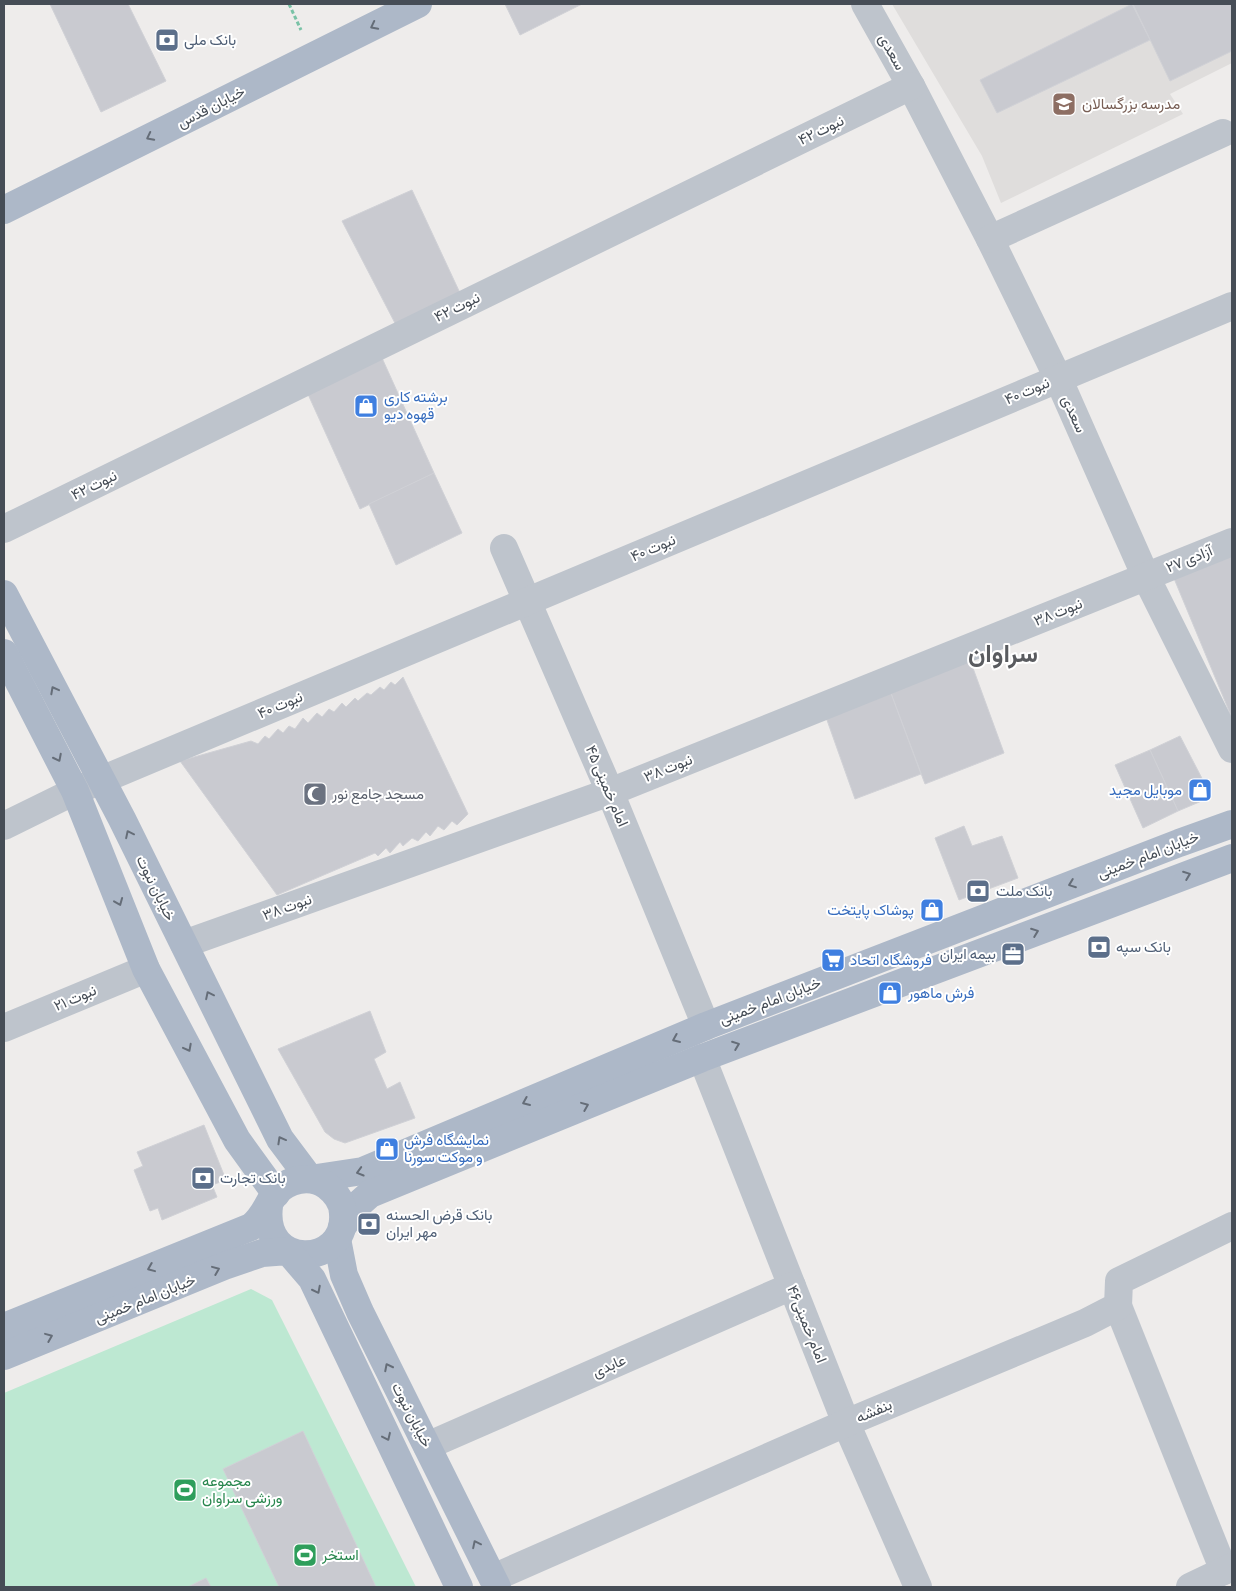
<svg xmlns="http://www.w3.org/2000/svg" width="1236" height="1591" font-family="Manrope,Vazirmatn,sans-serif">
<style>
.education{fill:#dfdddc}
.green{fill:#bde8d2}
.building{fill:#c9cad0;stroke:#d0d1d6}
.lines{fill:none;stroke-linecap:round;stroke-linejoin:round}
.path{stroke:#79c2a6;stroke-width:3;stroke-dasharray:4 2.5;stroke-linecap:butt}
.minor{stroke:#bec4cc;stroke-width:28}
.major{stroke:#adb8c8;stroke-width:28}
.oneway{stroke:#656d78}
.labels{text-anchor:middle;stroke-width:4;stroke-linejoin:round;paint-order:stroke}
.service-label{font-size:15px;fill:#4e5e75;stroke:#fff;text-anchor:start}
.street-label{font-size:15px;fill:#464d56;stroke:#fff}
.education-label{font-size:15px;fill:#785e54;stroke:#fff;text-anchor:start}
.shop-label{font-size:15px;fill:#366cbe;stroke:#fff;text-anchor:start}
.worship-label{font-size:15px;fill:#5b616d;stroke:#fff;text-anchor:start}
.leisure-label{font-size:15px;fill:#27864d;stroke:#fff;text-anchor:start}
.town-label{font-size:25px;font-weight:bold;fill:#595b5f;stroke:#fff}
</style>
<rect width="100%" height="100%" fill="#eeeceb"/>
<!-- education -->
<path class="education" d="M 892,4 L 1232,4 L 1232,63 L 1170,94 L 1183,114 L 1001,203 L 982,156 Z"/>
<!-- green -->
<path class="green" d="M 251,1289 L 272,1300 L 416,1587 L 4,1587 L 4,1393 Z"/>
<!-- building -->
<g class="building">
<path d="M 50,4 L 128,4 L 166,81 L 101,112 Z"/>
<path d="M 505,4 L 582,4 L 520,35 Z"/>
<path d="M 1132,4 L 1150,40 L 997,113 L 980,80 Z"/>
<path d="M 1133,4 L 1232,4 L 1232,51 L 1170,81 Z"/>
<path d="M 412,190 L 460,293 L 397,327 L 342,221 Z"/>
<path d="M 382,358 L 434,473 L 360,509 L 307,392 Z"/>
<path d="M 434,473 L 462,533 L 396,565 L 369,504 Z"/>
<path d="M 1232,552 L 1232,718 L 1173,576 Z"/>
<path d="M 966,649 L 1004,753 L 925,784 L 886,680 Z"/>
<path d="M 403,677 L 468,814 L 457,825 L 452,821 L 444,830 L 438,826 L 430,836 L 426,832 L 418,841 L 412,838 L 403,846 L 400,842 L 390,853 L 386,848 L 378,856 L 375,853 L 277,895 L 180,761 L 251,741 L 258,744 L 265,736 L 269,739 L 278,729 L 283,733 L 289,726 L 295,729 L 303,718 L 308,723 L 317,713 L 322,717 L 329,709 L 334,712 L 342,703 L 346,707 L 355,698 L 358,701 L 367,693 L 371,695 L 380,687 L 384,690 L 391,682 L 395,685 Z"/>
<path d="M 886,680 L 921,774 L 855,799 L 822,706 Z"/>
<path d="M 1180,736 L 1207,788 L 1204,800 L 1178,811 L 1150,750 Z"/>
<path d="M 1150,750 L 1178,811 L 1143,828 L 1115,765 Z"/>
<path d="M 964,826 L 972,846 L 1002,836 L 1018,878 L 959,900 L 935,838 Z"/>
<path d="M 370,1011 L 386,1052 L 374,1059 L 387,1089 L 400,1082 L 415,1118 L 345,1143 L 334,1139 L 325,1132 L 278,1049 Z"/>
<path d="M 204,1125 L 226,1180 L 212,1185 L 217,1197 L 162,1220 L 158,1208 L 150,1211 L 134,1170 L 143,1166 L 137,1152 Z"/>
<path d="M 303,1431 L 376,1587 L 279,1587 L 223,1469 Z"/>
<path d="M 206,1578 L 211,1587 L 188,1587 Z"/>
</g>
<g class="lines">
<!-- path -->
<path class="path" d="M 289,4 L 301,30"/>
<!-- minor -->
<g class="minor">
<path d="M 865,4 L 911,86 L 990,239 L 1058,378 L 1146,577 L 1232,749"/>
<path d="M 990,239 L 1223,133"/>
<path d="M 4,529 L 911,86"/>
<path d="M 504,548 L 610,792 L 706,1026"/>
<path d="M 4,826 L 75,791 L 1232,306"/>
<path d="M 184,944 L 610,792 L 1232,542"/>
<path d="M 4,1028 L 146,969"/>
<path d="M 702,1058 L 846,1423 L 918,1587"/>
<path d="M 1118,1306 L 1224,1571"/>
<path d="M 427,1446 L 792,1286"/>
<path d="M 493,1578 L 846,1423 L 1085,1323 L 1118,1306 L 1119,1281 L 1232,1226"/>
<path d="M 1190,1587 L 1232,1567"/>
</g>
<!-- major -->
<g class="major">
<path d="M 4,210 L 418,4"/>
<path d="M 4,594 L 122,819 L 280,1139 L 310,1179 L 363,1171 L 706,1026 L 1179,843 L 1232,824"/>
<path d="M 4,653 L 75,791 L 146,969 L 237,1140 L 276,1194"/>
<path d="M 342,1227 L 361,1202 L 370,1194 L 702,1058 L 1232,858"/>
<path d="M 337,1239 L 344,1275 L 360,1312 L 497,1587"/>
<path d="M 4,1327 L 251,1227 C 264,1217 266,1206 275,1194 C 287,1179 311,1174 327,1186 C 336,1193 343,1203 343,1214 C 347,1267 261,1271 269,1206"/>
<path d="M 4,1356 L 224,1266 L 262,1253 L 288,1251 L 312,1279 L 459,1587"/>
</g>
</g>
<!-- one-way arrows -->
<defs><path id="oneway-chevron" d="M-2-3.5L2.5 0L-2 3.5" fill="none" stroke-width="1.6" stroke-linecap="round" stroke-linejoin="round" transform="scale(1.25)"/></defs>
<g class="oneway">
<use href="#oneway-chevron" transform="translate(374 26) rotate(153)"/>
<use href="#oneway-chevron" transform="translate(150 137) rotate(153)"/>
<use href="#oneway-chevron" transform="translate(54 690) rotate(-118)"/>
<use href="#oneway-chevron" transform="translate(58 758) rotate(63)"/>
<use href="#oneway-chevron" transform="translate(129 834) rotate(-116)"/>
<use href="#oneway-chevron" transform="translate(1187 875) rotate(-21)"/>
<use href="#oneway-chevron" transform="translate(1072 884) rotate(159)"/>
<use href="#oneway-chevron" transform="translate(119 902) rotate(68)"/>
<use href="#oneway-chevron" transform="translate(1035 932) rotate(-21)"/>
<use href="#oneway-chevron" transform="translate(209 995) rotate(-116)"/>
<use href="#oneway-chevron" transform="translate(676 1039) rotate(157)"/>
<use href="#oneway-chevron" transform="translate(736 1045) rotate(-21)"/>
<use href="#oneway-chevron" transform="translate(188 1048) rotate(62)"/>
<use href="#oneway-chevron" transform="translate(526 1102) rotate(157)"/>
<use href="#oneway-chevron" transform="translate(585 1106) rotate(-22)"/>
<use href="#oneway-chevron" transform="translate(281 1140) rotate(-119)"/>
<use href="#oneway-chevron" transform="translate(360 1172) rotate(164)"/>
<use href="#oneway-chevron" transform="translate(151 1268) rotate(158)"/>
<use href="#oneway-chevron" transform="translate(216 1270) rotate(-22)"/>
<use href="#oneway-chevron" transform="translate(317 1290) rotate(63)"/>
<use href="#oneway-chevron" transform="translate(49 1337) rotate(-22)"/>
<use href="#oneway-chevron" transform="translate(388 1367) rotate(-117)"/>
<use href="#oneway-chevron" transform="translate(387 1437) rotate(65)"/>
<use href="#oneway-chevron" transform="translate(476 1544) rotate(-116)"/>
</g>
<!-- icons -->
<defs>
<g id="bank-square" transform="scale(1.25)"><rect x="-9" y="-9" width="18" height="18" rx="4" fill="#5c6f8a" stroke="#fff"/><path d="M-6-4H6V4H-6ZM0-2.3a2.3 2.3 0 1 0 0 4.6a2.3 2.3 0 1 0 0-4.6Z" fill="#fff"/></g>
<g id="school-square" transform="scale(1.25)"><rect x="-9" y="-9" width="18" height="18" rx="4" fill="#8d6e63" stroke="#fff"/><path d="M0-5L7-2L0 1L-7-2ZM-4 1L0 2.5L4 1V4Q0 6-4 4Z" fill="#fff"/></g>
<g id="shop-square" transform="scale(1.25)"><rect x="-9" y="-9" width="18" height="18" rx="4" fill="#3f7fe0" stroke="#fff"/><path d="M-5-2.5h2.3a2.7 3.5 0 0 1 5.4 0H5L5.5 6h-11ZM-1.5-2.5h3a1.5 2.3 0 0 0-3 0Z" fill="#fff"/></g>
<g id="mosque-square" transform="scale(1.25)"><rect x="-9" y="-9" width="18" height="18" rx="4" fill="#6b7280" stroke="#fff"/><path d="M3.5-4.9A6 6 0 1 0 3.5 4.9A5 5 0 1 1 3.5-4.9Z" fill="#fff"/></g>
<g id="office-square" transform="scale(1.25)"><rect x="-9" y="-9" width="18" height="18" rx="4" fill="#5c6f8a" stroke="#fff"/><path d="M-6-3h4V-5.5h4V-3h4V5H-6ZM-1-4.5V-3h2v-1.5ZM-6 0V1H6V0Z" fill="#fff"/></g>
<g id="supermarket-square" transform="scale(1.25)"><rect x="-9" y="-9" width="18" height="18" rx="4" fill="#3f7fe0" stroke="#fff"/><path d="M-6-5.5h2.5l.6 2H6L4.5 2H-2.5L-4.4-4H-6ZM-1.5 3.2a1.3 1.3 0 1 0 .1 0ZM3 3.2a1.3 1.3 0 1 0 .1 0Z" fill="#fff"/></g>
<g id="stadium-square" transform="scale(1.25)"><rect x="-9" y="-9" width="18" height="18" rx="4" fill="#2e9e5b" stroke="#fff"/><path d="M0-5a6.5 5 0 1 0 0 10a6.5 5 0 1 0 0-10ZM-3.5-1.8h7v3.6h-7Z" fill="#fff"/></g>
</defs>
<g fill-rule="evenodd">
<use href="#bank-square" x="167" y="40"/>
<use href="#school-square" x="1064" y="104"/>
<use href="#shop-square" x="366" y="406"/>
<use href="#shop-square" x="1200" y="790"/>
<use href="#mosque-square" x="315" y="794"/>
<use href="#bank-square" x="978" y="891"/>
<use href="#shop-square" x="932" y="910"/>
<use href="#bank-square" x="1099" y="947"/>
<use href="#office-square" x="1013" y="954"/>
<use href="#supermarket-square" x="833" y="960"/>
<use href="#shop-square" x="890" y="993"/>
<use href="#shop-square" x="387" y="1149"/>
<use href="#bank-square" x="203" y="1178"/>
<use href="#bank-square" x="369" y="1224"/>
<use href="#stadium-square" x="185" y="1490"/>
<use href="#stadium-square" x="305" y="1555"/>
</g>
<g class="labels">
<!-- service labels -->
<g class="service-label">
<text x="184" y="45">بانک ملی</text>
<text x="996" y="896">بانک ملت</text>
<text x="1116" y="952">بانک سپه</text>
<text x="996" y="959" text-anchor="end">بیمه ایران</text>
<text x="220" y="1183">بانک تجارت</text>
<text x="386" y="1220">بانک قرض الحسنه<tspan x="386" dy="17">مهر ایران</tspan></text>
</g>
<!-- street labels -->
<g class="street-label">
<text transform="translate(892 52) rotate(61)" y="5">سعدی</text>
<text transform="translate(211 107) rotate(-27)" y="5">خیابان قدس</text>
<text transform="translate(821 130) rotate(-26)" y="5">نبوت ۴۲</text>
<text transform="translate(457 307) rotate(-26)" y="5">نبوت ۴۲</text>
<text transform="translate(1027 391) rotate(-23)" y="5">نبوت ۴۰</text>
<text transform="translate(1074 414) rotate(66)" y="5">سعدی</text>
<text transform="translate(94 485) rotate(-26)" y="5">نبوت ۴۲</text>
<text transform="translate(653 548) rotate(-23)" y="5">نبوت ۴۰</text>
<text transform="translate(1189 559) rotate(-22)" y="5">آزادی ۲۷</text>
<text transform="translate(1058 612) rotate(-22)" y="5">نبوت ۳۸</text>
<text transform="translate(280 705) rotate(-23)" y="5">نبوت ۴۰</text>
<text transform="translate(668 768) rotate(-22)" y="5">نبوت ۳۸</text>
<text transform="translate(607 786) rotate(67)" y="5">امام خمینی ۴۵</text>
<text transform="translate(1148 855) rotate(-21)" y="5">خیابان امام خمینی</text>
<text transform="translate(156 888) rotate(64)" y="5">خیابان نبوت</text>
<text transform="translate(287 907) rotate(-20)" y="5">نبوت ۳۸</text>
<text transform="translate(75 998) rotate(-23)" y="5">نبوت ۲۱</text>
<text transform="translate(770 1001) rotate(-21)" y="5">خیابان امام خمینی</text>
<text transform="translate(145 1299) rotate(-22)" y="5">خیابان امام خمینی</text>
<text transform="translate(807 1324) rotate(68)" y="5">امام خمینی۴۶</text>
<text transform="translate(609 1366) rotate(-24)" y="5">عابدی</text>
<text transform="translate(874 1411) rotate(-23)" y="5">بنفشه</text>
<text transform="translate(412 1415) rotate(63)" y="5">خیابان نبوت</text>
</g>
<!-- education labels -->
<g class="education-label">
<text x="1082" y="109">مدرسه بزرگسالان</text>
</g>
<!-- shop labels -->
<g class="shop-label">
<text x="384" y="402">برشته کاری<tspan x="384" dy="17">قهوه دیو</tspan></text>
<text x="1182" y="795" text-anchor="end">موبایل مجید</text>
<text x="914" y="915" text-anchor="end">پوشاک پایتخت</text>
<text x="850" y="965">فروشگاه اتحاد</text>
<text x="908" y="998">فرش ماهور</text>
<text x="404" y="1145">نمایشگاه فرش<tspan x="404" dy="17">و موکت سورنا</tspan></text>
</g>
<!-- worship labels -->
<g class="worship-label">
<text x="332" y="799">مسجد جامع نور</text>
</g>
<!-- leisure labels -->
<g class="leisure-label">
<text x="202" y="1486">مجموعه<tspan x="202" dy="17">ورزشی سراوان</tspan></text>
<text x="322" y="1560">استخر</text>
</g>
<!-- town labels -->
<g class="town-label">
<text x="1003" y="662">سراوان</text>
</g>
</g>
<!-- border -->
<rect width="1236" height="1591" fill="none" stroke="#464d56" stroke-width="10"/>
</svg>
